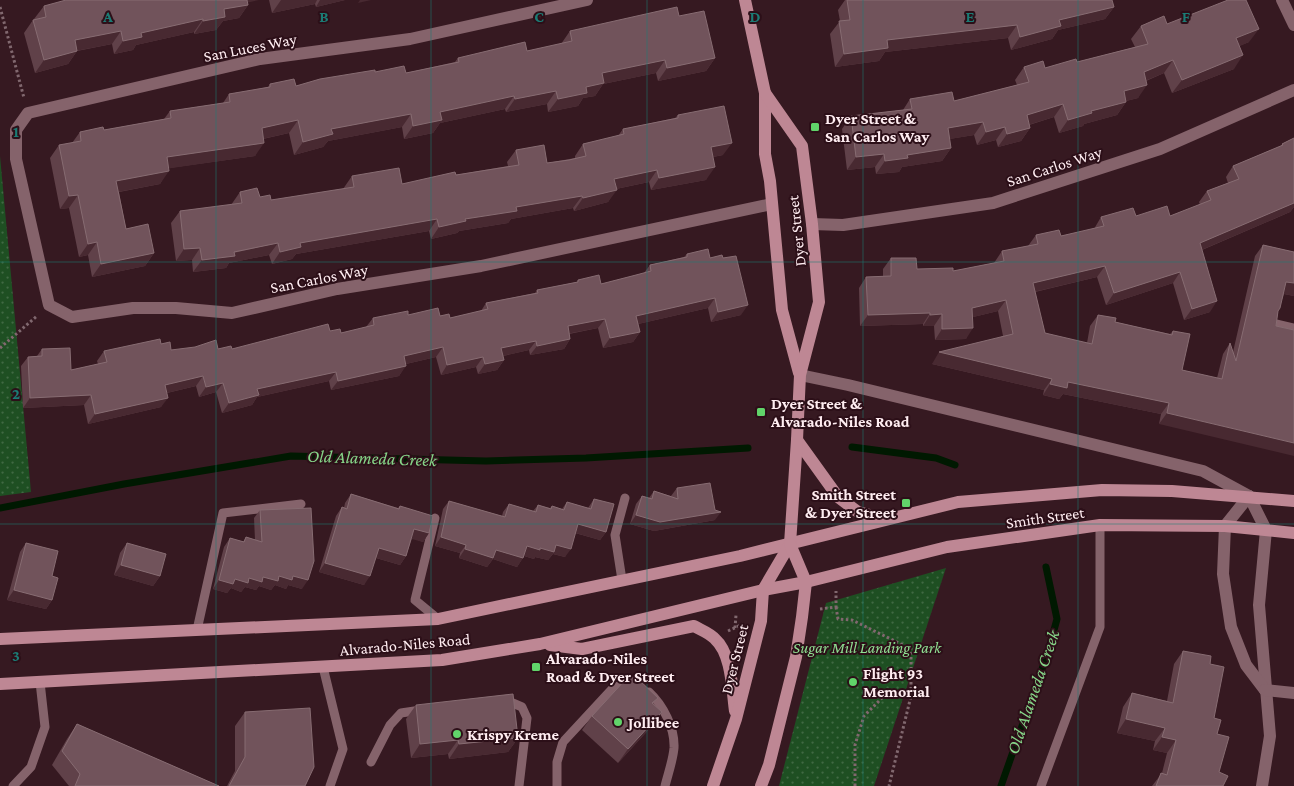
<svg xmlns="http://www.w3.org/2000/svg" width="1294" height="786" font-family="'Crimson Pro',serif">
<style>
.park{fill:url(#park-dots)}
.lines{fill:none;stroke-linecap:round;stroke-linejoin:round}
.stream{stroke:#001901;stroke-width:7}
.path{stroke:#81686f;stroke-width:3;stroke-dasharray:2.5 2.5;stroke-linecap:butt}
.lane{stroke:#85636b;stroke-width:9}
.street{stroke:#85636b;stroke-width:12}
.secondary{stroke:#be8794;stroke-width:12}
.wall{fill:#604149}
.shaded-wall{fill:#482931}
.building{fill:#71535b;stroke:#876c72}
.grid{fill:none;stroke:#1b7c75;stroke-width:1;stroke-opacity:0.55}
.poi-dot{fill:#61d46a;stroke:#2c0f18;stroke-width:2}
.labels{text-anchor:middle;stroke-width:4;stroke-linejoin:round;paint-order:stroke}
.street-label{font-size:16px;fill:#ffedf1;stroke:#2c0f18}
.poi-label{font-size:16px;font-weight:bold;fill:#ffedf1;stroke:#2c0f18;text-anchor:start}
.park-label{font-size:16px;font-style:italic;fill:#8fdf92;stroke:#2c0f18}
.water-label{font-size:18px;font-style:italic;fill:#86d588;stroke:#2c0f18}
.grid-label{font-size:16px;text-anchor:middle;font-weight:bold;fill:#1b7c75;stroke:#2c0f18;stroke-width:4;stroke-linejoin:round;paint-order:stroke}
</style>
<defs>
<pattern id="park-dots" width="8" height="8" patternUnits="userSpaceOnUse" patternTransform="scale(1.25)"><rect width="8" height="8" fill="#1e4f22"/><path d="M2 2h.1M6 6h.1" fill="none" stroke="#406943" stroke-width="1.8" stroke-linecap="round"/></pattern>
</defs>
<rect width="100%" height="100%" fill="#361921"/>
<!-- park -->
<g class="park">
<path d="M 0,156 L 31,492 L 0,496 Z"/>
<path d="M 946,568 L 874,786 L 779,786 L 826,603 Z"/>
</g>
<g class="lines">
<!-- stream -->
<g class="stream">
<path d="M 852,447 L 936,458 L 955,465"/>
<path d="M 0,508 L 124,484 L 291,456 L 486,461 L 586,458 L 748,448"/>
<path d="M 1001,786 L 1048,652 L 1057,619 L 1046,567"/>
</g>
<!-- path -->
<g class="path">
<path d="M 0,7 L 24,98"/>
<path d="M 0,348 L 37,316"/>
<path d="M 836,607 L 838,619 L 852,620 L 911,649 L 911,696 L 889,786"/>
<path d="M 820,609 L 836,607 L 836,591"/>
<path d="M 735,628 L 736,615"/>
<path d="M 728,631 L 743,624"/>
<path d="M 855,786 L 855,745 L 864,716 L 884,696 L 911,696"/>
</g>
<!-- lane -->
<g class="lane">
<path d="M 1276,324 L 1294,328"/>
<path d="M 435,518 L 415,600 L 438,619"/>
<path d="M 622,580 L 615,535 L 625,498"/>
<path d="M 197,630 L 223,513 L 301,504"/>
<path d="M 323,667 L 343,749 L 330,786"/>
<path d="M 649,692 C 663,705 675,728 674,748 C 673,760 668,774 665,786"/>
<path d="M 504,701 L 508,701 L 522,707 L 527,718 L 519,786"/>
<path d="M 371,762 L 390,725 L 401,713 L 421,710"/>
<path d="M 13,786 L 31,767 L 45,727 L 40,682"/>
<path d="M 557,786 L 557,762 L 563,742 L 613,688 L 627,683 L 630,684"/>
<path d="M 1041,786 L 1100,627 L 1100,525"/>
</g>
<!-- street -->
<g class="street">
<path d="M 587,0 L 410,39 L 260,59 L 28,113 L 16,130 L 16,159 L 49,305 L 72,317 L 133,308 L 176,308 L 232,313 L 337,289 L 481,266 L 772,204"/>
<path d="M 1282,0 L 1294,25"/>
<path d="M 812,224 L 843,225 L 993,203 L 1160,149 L 1294,90"/>
<path d="M 800,375 L 848,385 L 1203,471 L 1249,496"/>
<path d="M 1249,496 L 1266,530 L 1259,605 L 1270,736 L 1262,786"/>
<path d="M 1249,496 L 1225,526 L 1223,574 L 1231,627 L 1246,665 L 1265,690"/>
<path d="M 1265,690 L 1294,693"/>
</g>
<!-- secondary -->
<g class="secondary">
<path d="M 745,0 L 765,93 L 765,154 L 770,181 L 782,310 L 799,373"/>
<path d="M 797,440 L 838,497 L 858,512 L 885,519"/>
<path d="M 0,639 L 438,619 L 740,556 L 958,502 L 1102,490 L 1172,491 L 1294,501"/>
<path d="M 550,645 L 582,649 L 694,626 C 701,630 710,633 715,639 C 732,654 732,690 735,711"/>
<path d="M 0,684 L 442,660 L 540,644 L 763,590 L 806,582 L 947,547 L 1100,525 L 1225,526 L 1294,533"/>
<path d="M 713,786 L 736,719 L 761,621 L 763,590 L 790,544 L 797,440 L 800,375 L 819,302 L 812,224 L 802,146 L 765,93"/>
<path d="M 761,786 L 769,765 L 796,657 L 802,617 L 806,582 L 790,544"/>
</g>
</g>
<!-- wall -->
<g class="wall">
<path d="M 269,0 L 345,0 L 316,7 L 315,4 L 272,13 Z"/>
<path d="M 845,0 L 916,0 L 1114,7 L 1105,19 L 1058,30 L 1052,39 L 1011,50 L 1008,38 L 885,52 L 879,61 L 835,67 L 830,34 L 840,21 L 838,10 Z"/>
<path d="M 248,2 L 248,5 L 239,18 L 223,21 L 216,30 L 194,34 L 194,32 L 136,45 L 133,50 L 114,54 L 112,44 L 77,51 L 68,64 L 35,73 L 24,33 L 33,20 L 35,20 L 34,19 L 44,6 Z"/>
<path d="M 679,16 L 715,58 L 706,71 L 658,81 L 656,73 L 603,84 L 595,96 L 583,98 L 578,106 L 548,112 L 547,104 L 506,112 L 505,109 L 440,123 L 433,133 L 404,139 L 402,127 L 328,141 L 323,147 L 294,155 L 289,133 L 263,139 L 255,156 L 169,168 L 160,184 L 119,192 L 126,229 L 154,253 L 145,266 L 92,277 L 88,255 L 79,257 L 69,208 L 60,209 L 50,158 L 59,145 L 72,143 L 80,132 L 104,130 L 164,119 L 170,111 L 223,103 L 229,94 L 268,87 L 270,84 L 296,86 L 375,72 L 406,73 L 455,62 L 458,58 L 527,51 L 561,44 L 570,31 Z"/>
<path d="M 1167,24 L 1249,42 L 1239,46 L 1234,69 L 1172,93 L 1164,73 L 1146,81 L 1138,98 L 1126,101 L 1126,102 L 1117,115 L 1084,124 L 1083,126 L 1059,133 L 1054,117 L 1029,125 L 1030,128 L 1021,141 L 998,147 L 996,140 L 977,145 L 974,135 L 949,139 L 951,148 L 942,161 L 902,167 L 899,172 L 876,174 L 875,167 L 847,170 L 842,129 L 851,116 L 903,110 L 910,99 L 954,101 L 1017,85 L 1015,80 L 1024,67 L 1045,68 L 1077,62 L 1135,47 L 1131,39 L 1141,26 Z"/>
<path d="M 678,115 L 723,155 L 713,157 L 706,180 L 651,190 L 649,182 L 616,189 L 608,202 L 574,211 L 573,208 L 511,219 L 508,223 L 459,231 L 457,233 L 431,239 L 429,231 L 296,254 L 292,259 L 272,264 L 269,255 L 229,263 L 226,268 L 193,272 L 192,260 L 176,261 L 171,223 L 180,211 L 231,205 L 240,192 L 271,200 L 343,189 L 352,176 L 402,184 L 508,166 L 507,162 L 516,150 L 547,163 L 575,158 L 575,156 L 583,144 L 618,136 L 623,129 L 675,118 Z"/>
<path d="M 1294,138 L 1294,207 L 1290,212 L 1202,250 L 1210,312 L 1184,320 L 1173,283 L 1106,305 L 1097,277 L 1035,292 L 1045,333 L 1087,343 L 1090,326 L 1098,315 L 1115,322 L 1170,334 L 1173,331 L 1182,370 L 1217,378 L 1223,354 L 1230,343 L 1233,352 L 1255,256 L 1263,245 L 1294,252 L 1294,296 L 1284,294 L 1278,311 L 1276,326 L 1294,330 L 1159,424 L 1161,414 L 1063,394 L 1059,399 L 1043,395 L 1044,390 L 932,364 L 1003,336 L 998,311 L 973,317 L 966,339 L 935,340 L 934,326 L 923,326 L 923,324 L 860,326 L 859,288 L 866,277 L 883,276 L 883,269 L 891,258 L 917,269 L 953,271 L 994,263 L 1002,251 L 1028,246 L 1036,235 L 1061,236 L 1094,229 L 1101,217 L 1136,216 L 1170,216 L 1200,205 L 1199,202 L 1207,191 L 1228,183 L 1226,177 L 1233,166 L 1281,146 L 1282,144 Z"/>
<path d="M 687,254 L 710,258 L 741,315 L 711,322 L 708,308 L 638,324 L 640,332 L 633,342 L 603,348 L 598,328 L 569,334 L 570,339 L 564,349 L 530,355 L 529,350 L 503,356 L 504,360 L 497,370 L 478,374 L 476,367 L 441,375 L 436,357 L 406,364 L 399,376 L 331,390 L 329,381 L 257,397 L 252,405 L 222,413 L 216,392 L 199,397 L 196,386 L 167,393 L 161,407 L 88,424 L 84,405 L 23,408 L 21,366 L 28,357 L 37,356 L 42,349 L 71,370 L 98,364 L 97,361 L 104,351 L 161,344 L 171,350 L 218,349 L 232,349 L 330,331 L 341,333 L 366,327 L 373,318 L 408,315 L 440,316 L 450,318 L 481,311 L 486,303 L 535,293 L 537,290 L 577,282 L 578,280 L 601,284 L 644,273 L 650,265 L 684,257 Z"/>
<path d="M 677,488 L 715,520 L 654,531 L 630,524 L 636,504 L 642,496 L 649,498 L 654,491 L 671,496 Z"/>
<path d="M 351,494 L 398,508 L 400,506 L 429,533 L 423,542 L 412,538 L 406,556 L 400,565 L 376,558 L 364,585 L 319,572 L 336,516 L 342,507 L 344,508 L 345,503 Z"/>
<path d="M 594,499 L 606,532 L 600,540 L 575,533 L 565,557 L 553,554 L 548,560 L 535,557 L 534,559 L 524,556 L 517,567 L 493,559 L 487,567 L 459,558 L 460,553 L 435,546 L 443,509 L 449,501 L 502,516 L 503,512 L 509,504 L 533,511 L 538,505 L 550,508 L 552,506 L 562,509 L 567,502 L 588,508 Z"/>
<path d="M 260,510 L 302,589 L 288,585 L 286,589 L 275,585 L 271,590 L 259,586 L 256,590 L 245,587 L 241,592 L 231,588 L 227,593 L 213,589 L 224,547 L 230,538 L 243,542 L 246,537 L 255,540 L 254,518 Z"/>
<path d="M 26,543 L 52,600 L 46,609 L 7,600 L 20,552 Z"/>
<path d="M 127,543 L 160,576 L 153,586 L 114,575 L 120,553 Z"/>
<path d="M 1183,651 L 1210,664 L 1214,718 L 1217,734 L 1219,772 L 1223,786 L 1152,786 L 1162,773 L 1167,753 L 1153,750 L 1155,741 L 1117,733 L 1123,707 L 1132,693 L 1167,701 L 1174,664 Z"/>
<path d="M 653,704 L 662,712 L 652,726 L 618,763 L 582,730 L 592,716 Z"/>
<path d="M 416,705 L 518,738 L 508,752 L 449,759 L 448,754 L 411,758 L 406,719 Z"/>
<path d="M 245,712 L 305,786 L 227,786 L 235,771 L 235,726 Z"/>
<path d="M 77,724 L 219,786 L 69,786 L 52,765 L 67,739 Z"/>
</g>
<!-- shaded-wall -->
<g class="shaded-wall">
<path d="M 240,0 L 259,0 L 236,5 Z"/>
<path d="M 281,0 L 317,0 L 315,4 L 272,13 Z"/>
<path d="M 320,0 L 345,0 L 316,7 Z"/>
<path d="M 360,0 L 371,0 L 358,3 Z"/>
<path d="M 248,5 L 239,18 L 223,21 L 216,30 L 194,34 L 203,21 L 224,9 Z"/>
<path d="M 1114,7 L 1105,19 L 1058,30 L 1052,39 L 1011,50 L 1020,37 L 1059,20 Z"/>
<path d="M 203,19 L 194,32 L 136,45 L 133,50 L 114,54 L 123,41 L 141,33 Z"/>
<path d="M 1017,25 L 1008,38 L 885,52 L 879,61 L 835,67 L 844,54 L 887,40 Z"/>
<path d="M 1259,29 L 1249,42 L 1226,52 L 1236,38 Z"/>
<path d="M 121,31 L 112,44 L 65,53 L 75,40 Z"/>
<path d="M 77,51 L 68,64 L 35,73 L 44,60 Z"/>
<path d="M 1243,55 L 1234,69 L 1172,93 L 1182,80 Z"/>
<path d="M 715,58 L 706,71 L 658,81 L 667,68 Z"/>
<path d="M 665,60 L 656,73 L 603,84 L 595,96 L 583,98 L 578,106 L 548,112 L 558,99 L 602,73 Z"/>
<path d="M 1173,60 L 1164,73 L 1135,85 L 1144,72 Z"/>
<path d="M 1147,85 L 1138,98 L 1114,104 L 1124,91 Z"/>
<path d="M 556,91 L 547,104 L 506,112 L 515,99 Z"/>
<path d="M 514,96 L 505,109 L 440,123 L 433,133 L 404,139 L 413,126 L 440,112 Z"/>
<path d="M 1126,102 L 1117,115 L 1084,124 L 1083,126 L 1059,133 L 1068,120 L 1091,111 Z"/>
<path d="M 1063,104 L 1054,117 L 1018,128 L 1027,115 Z"/>
<path d="M 411,114 L 402,127 L 328,141 L 323,147 L 294,155 L 303,142 L 331,129 Z"/>
<path d="M 298,120 L 289,133 L 253,141 L 262,128 Z"/>
<path d="M 983,122 L 974,135 L 938,141 L 948,128 Z"/>
<path d="M 1005,127 L 996,140 L 977,145 L 986,132 Z"/>
<path d="M 1030,128 L 1021,141 L 998,147 L 1007,134 Z"/>
<path d="M 264,143 L 255,156 L 158,170 L 167,157 Z"/>
<path d="M 732,143 L 723,155 L 702,159 L 711,147 Z"/>
<path d="M 951,148 L 942,161 L 902,167 L 899,172 L 876,174 L 885,161 L 907,155 Z"/>
<path d="M 884,154 L 875,167 L 847,170 L 856,157 Z"/>
<path d="M 715,167 L 706,180 L 651,190 L 659,178 Z"/>
<path d="M 657,170 L 649,182 L 606,191 L 614,179 Z"/>
<path d="M 169,171 L 160,184 L 107,194 L 116,181 Z"/>
<path d="M 617,190 L 608,202 L 574,211 L 583,198 Z"/>
<path d="M 78,195 L 69,208 L 60,209 L 69,196 Z"/>
<path d="M 582,196 L 573,208 L 511,219 L 508,223 L 459,231 L 457,233 L 431,239 L 439,227 L 465,219 L 516,207 Z"/>
<path d="M 1294,203 L 1294,207 L 1290,212 L 1192,254 L 1200,243 Z"/>
<path d="M 437,219 L 429,231 L 296,254 L 292,259 L 272,264 L 280,252 L 300,243 Z"/>
<path d="M 97,242 L 88,255 L 79,257 L 88,244 Z"/>
<path d="M 278,243 L 269,255 L 229,263 L 226,268 L 193,272 L 202,260 Z"/>
<path d="M 200,248 L 192,260 L 176,261 L 184,249 Z"/>
<path d="M 154,253 L 145,266 L 92,277 L 101,264 Z"/>
<path d="M 1105,266 L 1097,277 L 1025,294 L 1033,283 Z"/>
<path d="M 1180,272 L 1173,283 L 1106,305 L 1114,293 Z"/>
<path d="M 1286,282 L 1294,283 L 1294,296 L 1279,293 Z"/>
<path d="M 715,298 L 708,308 L 629,326 L 636,316 Z"/>
<path d="M 1006,300 L 998,311 L 965,319 L 972,308 Z"/>
<path d="M 1217,301 L 1210,312 L 1184,320 L 1192,309 Z"/>
<path d="M 748,305 L 741,315 L 711,322 L 718,312 Z"/>
<path d="M 930,313 L 923,324 L 860,326 L 868,315 Z"/>
<path d="M 942,314 L 934,326 L 923,326 L 930,315 Z"/>
<path d="M 605,319 L 598,328 L 561,335 L 568,326 Z"/>
<path d="M 973,328 L 966,339 L 935,340 L 942,329 Z"/>
<path d="M 640,332 L 633,342 L 603,348 L 610,338 Z"/>
<path d="M 570,339 L 564,349 L 530,355 L 537,346 Z"/>
<path d="M 536,341 L 529,350 L 494,358 L 501,348 Z"/>
<path d="M 443,347 L 436,357 L 397,366 L 404,356 Z"/>
<path d="M 939,352 L 1052,379 L 1044,390 L 932,364 Z"/>
<path d="M 483,357 L 476,367 L 441,375 L 447,365 Z"/>
<path d="M 504,360 L 497,370 L 478,374 L 485,364 Z"/>
<path d="M 406,366 L 399,376 L 331,390 L 338,381 Z"/>
<path d="M 336,372 L 329,381 L 257,397 L 252,405 L 222,413 L 229,403 L 257,389 Z"/>
<path d="M 203,376 L 196,386 L 158,395 L 165,385 Z"/>
<path d="M 1068,382 L 1169,403 L 1161,414 L 1063,394 L 1059,399 L 1043,395 L 1050,384 Z"/>
<path d="M 223,383 L 216,392 L 199,397 L 206,387 Z"/>
<path d="M 91,395 L 84,405 L 23,408 L 30,398 Z"/>
<path d="M 168,398 L 161,407 L 88,424 L 95,414 Z"/>
<path d="M 1167,413 L 1294,443 L 1294,456 L 1159,424 Z"/>
<path d="M 721,512 L 715,520 L 654,531 L 630,524 L 636,515 Z"/>
<path d="M 578,524 L 606,532 L 600,540 L 572,532 Z"/>
<path d="M 414,529 L 429,533 L 423,542 L 408,538 Z"/>
<path d="M 441,537 L 466,545 L 460,553 L 435,546 Z"/>
<path d="M 556,545 L 571,549 L 565,557 L 553,554 L 548,560 L 535,557 L 534,559 L 521,555 L 527,546 Z"/>
<path d="M 379,548 L 406,556 L 400,565 L 373,557 Z"/>
<path d="M 465,549 L 496,550 L 523,558 L 517,567 L 493,559 L 487,567 L 459,558 Z"/>
<path d="M 325,563 L 370,576 L 364,585 L 319,572 Z"/>
<path d="M 121,565 L 160,576 L 153,586 L 114,575 Z"/>
<path d="M 279,576 L 293,576 L 308,580 L 302,589 L 288,585 L 286,589 L 275,585 L 271,590 L 259,586 L 256,590 L 245,587 L 241,592 L 231,588 L 227,593 L 213,589 L 219,580 Z"/>
<path d="M 14,590 L 52,600 L 46,609 L 7,600 Z"/>
<path d="M 662,712 L 652,726 L 618,763 L 628,749 Z"/>
<path d="M 1126,719 L 1165,728 L 1155,741 L 1117,733 Z"/>
<path d="M 1162,737 L 1176,740 L 1167,753 L 1153,750 Z"/>
<path d="M 518,738 L 508,752 L 449,759 L 459,744 Z"/>
<path d="M 458,740 L 448,754 L 411,758 L 420,744 Z"/>
</g>
<!-- building -->
<g class="building">
<path d="M 66,0 L 247,0 L 248,5 L 224,9 L 225,17 L 203,21 L 203,19 L 141,33 L 142,37 L 123,41 L 121,31 L 75,40 L 77,51 L 44,60 L 33,20 L 46,17 L 44,6 Z"/>
<path d="M 847,0 L 1112,0 L 1114,7 L 1059,20 L 1061,26 L 1020,37 L 1017,25 L 887,40 L 888,48 L 844,54 L 839,21 L 850,20 Z"/>
<path d="M 1228,0 L 1246,0 L 1259,29 L 1236,38 L 1243,55 L 1182,80 L 1173,60 L 1144,72 L 1147,85 L 1124,91 L 1126,102 L 1091,111 L 1092,113 L 1068,120 L 1063,104 L 1027,115 L 1030,128 L 1007,134 L 1005,127 L 986,132 L 983,122 L 948,128 L 951,148 L 907,155 L 908,158 L 885,161 L 884,154 L 856,157 L 851,116 L 912,109 L 910,99 L 952,92 L 954,101 L 1029,82 L 1024,67 L 1043,61 L 1045,68 L 1076,59 L 1077,62 L 1148,44 L 1141,26 L 1164,16 L 1167,24 Z"/>
<path d="M 677,7 L 679,16 L 704,11 L 715,58 L 667,68 L 665,60 L 602,73 L 604,83 L 586,87 L 587,93 L 558,99 L 556,91 L 515,99 L 514,96 L 440,112 L 442,120 L 413,126 L 411,114 L 331,129 L 333,134 L 303,142 L 298,120 L 262,128 L 264,143 L 167,157 L 169,171 L 116,181 L 126,229 L 148,224 L 154,253 L 101,264 L 97,242 L 88,244 L 78,195 L 69,196 L 59,145 L 81,141 L 80,132 L 103,127 L 104,130 L 171,118 L 170,111 L 230,102 L 229,94 L 270,87 L 270,84 L 294,79 L 296,86 L 320,79 L 375,70 L 375,72 L 404,66 L 406,73 L 459,62 L 458,58 L 525,42 L 527,51 L 572,41 L 570,31 Z"/>
<path d="M 724,106 L 732,143 L 711,147 L 715,167 L 659,178 L 657,170 L 614,179 L 617,190 L 583,198 L 582,196 L 516,207 L 517,211 L 465,219 L 466,221 L 439,227 L 437,219 L 300,243 L 301,247 L 280,252 L 278,243 L 234,252 L 235,256 L 202,260 L 200,248 L 184,249 L 180,211 L 242,203 L 240,192 L 257,188 L 260,197 L 270,195 L 271,200 L 354,187 L 352,176 L 399,168 L 402,184 L 455,172 L 456,175 L 519,165 L 516,150 L 544,145 L 547,163 L 569,160 L 586,156 L 583,144 L 624,134 L 623,129 L 678,118 L 678,115 Z"/>
<path d="M 1294,138 L 1294,203 L 1200,243 L 1217,301 L 1192,309 L 1180,272 L 1114,293 L 1105,266 L 1033,283 L 1045,333 L 1092,344 L 1098,315 L 1116,318 L 1115,322 L 1172,335 L 1173,331 L 1190,334 L 1182,370 L 1222,379 L 1230,343 L 1236,361 L 1263,245 L 1294,252 L 1294,283 L 1286,282 L 1280,308 L 1278,311 L 1276,326 L 1294,330 L 1294,443 L 1167,413 L 1169,403 L 1068,382 L 1067,388 L 1050,384 L 1052,379 L 939,352 L 1013,334 L 1006,300 L 972,308 L 973,328 L 942,329 L 942,314 L 930,315 L 930,313 L 868,315 L 866,277 L 891,276 L 891,258 L 916,258 L 917,269 L 953,268 L 953,271 L 1004,261 L 1002,251 L 1038,244 L 1036,235 L 1059,230 L 1061,236 L 1104,226 L 1101,217 L 1133,208 L 1136,216 L 1167,206 L 1170,216 L 1211,200 L 1207,191 L 1239,179 L 1233,166 L 1283,145 L 1282,144 Z"/>
<path d="M 708,249 L 710,258 L 722,255 L 723,258 L 736,256 L 748,305 L 718,312 L 715,298 L 636,316 L 640,332 L 610,338 L 605,319 L 568,326 L 570,339 L 537,346 L 536,341 L 501,348 L 504,360 L 485,364 L 483,357 L 447,365 L 443,347 L 404,356 L 406,366 L 338,381 L 336,372 L 257,389 L 259,395 L 229,403 L 223,383 L 206,387 L 203,376 L 165,385 L 168,398 L 95,414 L 91,395 L 30,398 L 28,357 L 42,356 L 42,349 L 70,348 L 71,370 L 107,362 L 104,351 L 160,339 L 161,344 L 170,342 L 171,350 L 195,347 L 216,340 L 218,349 L 231,346 L 232,349 L 328,324 L 330,331 L 340,329 L 341,333 L 374,325 L 373,318 L 408,311 L 408,315 L 438,308 L 440,316 L 449,314 L 450,318 L 488,309 L 486,303 L 538,293 L 537,290 L 578,282 L 578,280 L 599,275 L 601,284 L 636,275 L 651,271 L 650,265 L 687,257 L 687,254 Z"/>
<path d="M 710,483 L 715,510 L 721,512 L 660,522 L 636,515 L 642,496 L 652,499 L 654,491 L 678,499 L 677,488 Z"/>
<path d="M 351,494 L 399,509 L 400,506 L 433,516 L 429,533 L 414,529 L 406,556 L 379,548 L 370,576 L 325,563 L 342,507 L 347,509 Z"/>
<path d="M 594,499 L 614,504 L 606,532 L 578,524 L 571,549 L 556,545 L 554,552 L 540,548 L 540,550 L 527,546 L 523,558 L 496,550 L 493,558 L 465,549 L 466,545 L 441,537 L 449,501 L 505,517 L 509,504 L 536,512 L 538,505 L 551,509 L 552,506 L 564,510 L 567,502 L 591,509 Z"/>
<path d="M 311,508 L 314,561 L 308,580 L 293,576 L 292,580 L 279,576 L 278,581 L 263,577 L 262,582 L 249,578 L 248,583 L 235,579 L 233,584 L 219,580 L 230,538 L 244,542 L 246,537 L 262,542 L 260,510 Z"/>
<path d="M 26,543 L 58,551 L 52,576 L 58,578 L 52,600 L 14,590 Z"/>
<path d="M 127,543 L 166,554 L 160,576 L 121,565 Z"/>
<path d="M 1183,651 L 1211,656 L 1210,664 L 1224,667 L 1214,718 L 1221,720 L 1217,734 L 1229,737 L 1219,772 L 1228,776 L 1223,786 L 1156,786 L 1161,773 L 1167,775 L 1176,740 L 1162,737 L 1165,728 L 1126,719 L 1132,693 L 1173,703 Z"/>
<path d="M 635,676 L 658,698 L 652,703 L 662,712 L 628,749 L 592,716 L 626,679 Z"/>
<path d="M 513,694 L 518,738 L 459,744 L 458,740 L 420,744 L 416,705 Z"/>
<path d="M 310,708 L 314,767 L 305,786 L 229,786 L 245,757 L 245,712 Z"/>
<path d="M 77,724 L 219,786 L 75,786 L 80,774 L 62,751 Z"/>
</g>
<!-- grid -->
<path class="grid" d="M 216,0 L 216,786M 431,0 L 431,786M 647,0 L 647,786M 863,0 L 863,786M 1078,0 L 1078,786M 0,262 L 1294,262M 0,524 L 1294,524"/>
<!-- markers -->
<g class="poi-dot">
<rect x="810" y="122" width="10" height="10" rx="2.5"/>
<rect x="756" y="407" width="10" height="10" rx="2.5"/>
<rect x="901" y="498" width="10" height="10" rx="2.5"/>
<rect x="531" y="662" width="10" height="10" rx="2.5"/>
<circle cx="853" cy="682" r="5"/>
<circle cx="618" cy="722" r="5"/>
<circle cx="457" cy="734" r="5"/>
</g>
<g class="labels">
<!-- street labels -->
<g class="street-label">
<text transform="translate(250 47) rotate(-11)" y="6">San Luces Way</text>
<text transform="translate(1054 166) rotate(-18)" y="6">San Carlos Way</text>
<text transform="translate(796 231) rotate(-96)" y="6">Dyer Street</text>
<text transform="translate(319 278) rotate(-11)" y="6">San Carlos Way</text>
<text transform="translate(1045 517) rotate(-8)" y="6">Smith Street</text>
<text transform="translate(405 644) rotate(-5)" y="6">Alvarado-Niles Road</text>
<text transform="translate(734 659) rotate(-76)" y="6">Dyer Street</text>
</g>
<!-- poi labels -->
<g class="poi-label">
<text x="825" y="124">Dyer Street &amp;<tspan x="825" dy="18">San Carlos Way</tspan></text>
<text x="771" y="409">Dyer Street &amp;<tspan x="771" dy="18">Alvarado-Niles Road</tspan></text>
<text x="896" y="500" text-anchor="end">Smith Street<tspan x="896" dy="18">&amp; Dyer Street</tspan></text>
<text x="546" y="664">Alvarado-Niles<tspan x="546" dy="18">Road &amp; Dyer Street</tspan></text>
<text x="863" y="679">Flight 93<tspan x="863" dy="18">Memorial</tspan></text>
<text x="628" y="728">Jollibee</text>
<text x="467" y="740">Krispy Kreme</text>
</g>
<!-- park labels -->
<g class="park-label">
<text x="867" y="653">Sugar Mill Landing Park</text>
</g>
<!-- water labels -->
<g class="water-label">
<text transform="translate(372 458) rotate(2)" y="6">Old Alameda Creek</text>
<text transform="translate(1033 692) rotate(-71)" y="6">Old Alameda Creek</text>
</g>
</g>
<g class="grid-label">
<text x="108" y="22">A</text>
<text x="324" y="22">B</text>
<text x="539" y="22">C</text>
<text x="755" y="22">D</text>
<text x="970" y="22">E</text>
<text x="1186" y="22">F</text>
<text x="16" y="137">1</text>
<text x="16" y="399">2</text>
<text x="16" y="661">3</text>
</g>
</svg>
